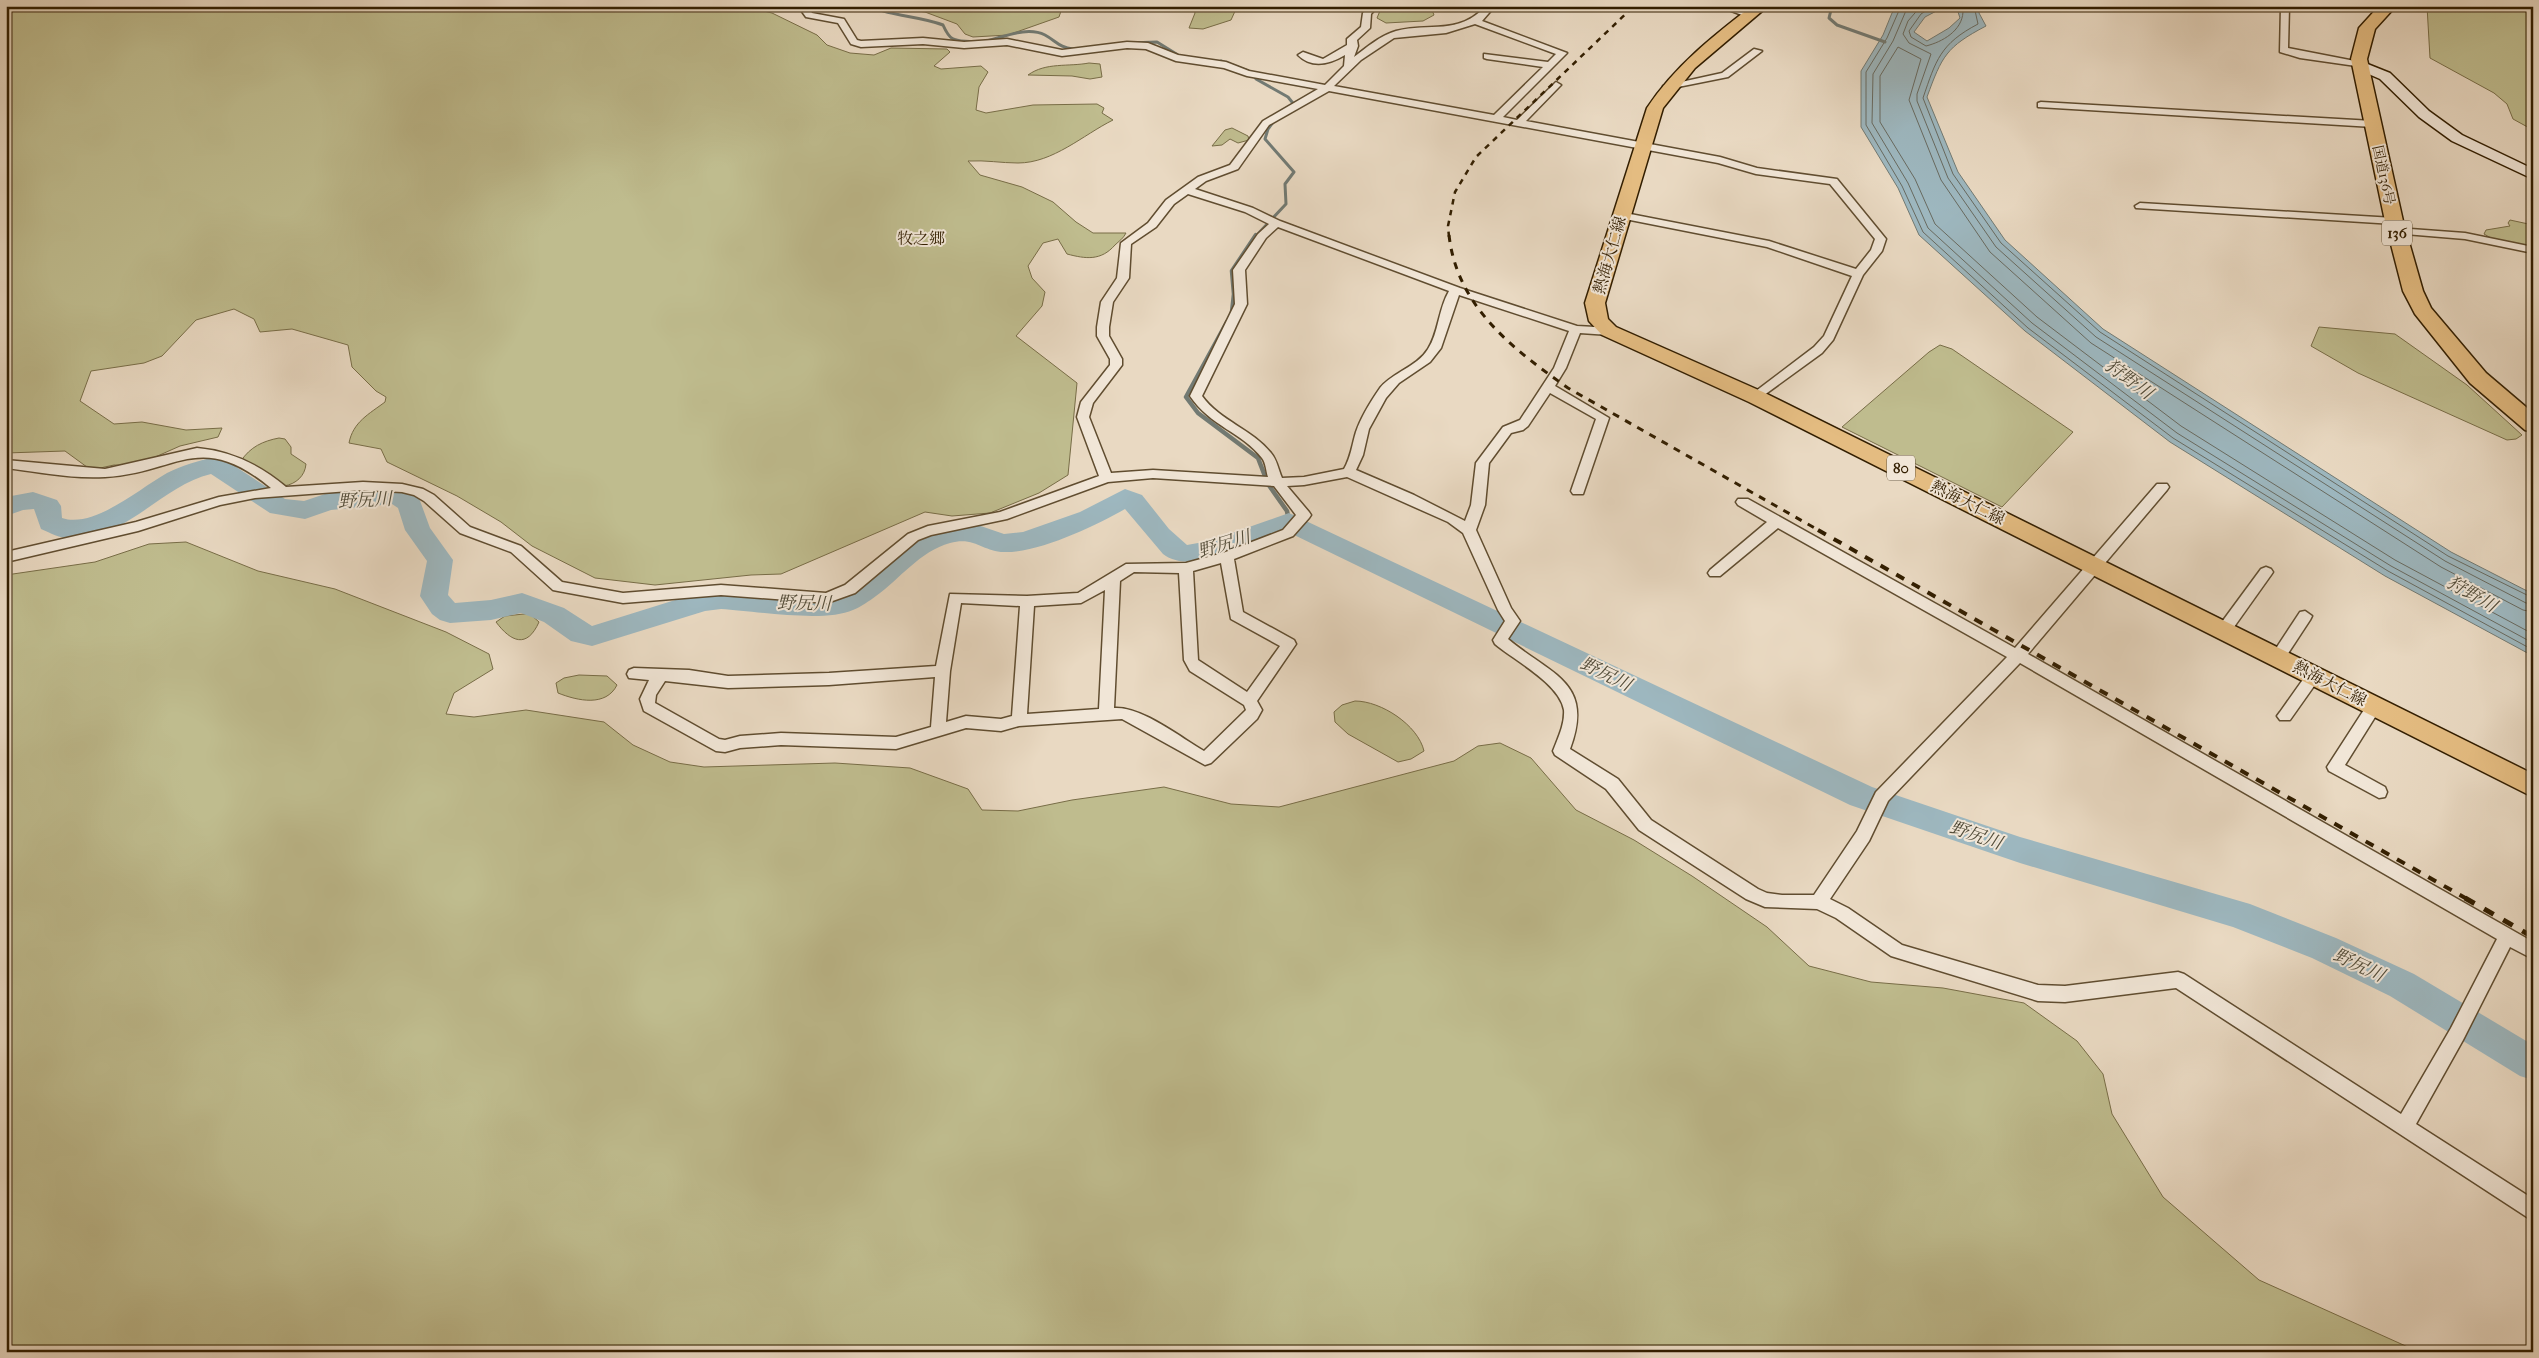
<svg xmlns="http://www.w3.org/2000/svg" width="2539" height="1358" font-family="'IM FELL French Canon','Noto Serif JP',serif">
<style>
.green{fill:#bfbc8e;stroke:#786d47}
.water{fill:#9db7bf;stroke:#727a73}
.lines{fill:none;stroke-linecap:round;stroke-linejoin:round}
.shore{stroke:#686a60;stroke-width:1}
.stream-far1{stroke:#727a73;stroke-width:3}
.stream{stroke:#727a73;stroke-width:4.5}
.river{fill:#9db7bf;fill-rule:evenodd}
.minor-casing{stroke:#604d30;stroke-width:3}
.secondary-casing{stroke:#321e00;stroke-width:3}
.primary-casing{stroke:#321e00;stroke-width:3}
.trunk-casing{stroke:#321e00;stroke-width:3}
.minor{fill:#f1e6d7;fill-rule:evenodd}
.secondary{fill:#f1e6d7;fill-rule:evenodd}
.primary{fill:#e4bc81;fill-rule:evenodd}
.trunk{fill:#e4bc81;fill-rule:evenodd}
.rail-far3{stroke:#321e00;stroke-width:2.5;stroke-dasharray:5.5 5.5;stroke-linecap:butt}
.rail-far2{stroke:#321e00;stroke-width:3;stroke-dasharray:7 7;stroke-linecap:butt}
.rail-far1{stroke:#321e00;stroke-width:4;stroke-dasharray:9 9;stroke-linecap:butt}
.rail{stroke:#321e00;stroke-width:5;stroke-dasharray:11 11;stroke-linecap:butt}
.labels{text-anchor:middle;stroke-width:4;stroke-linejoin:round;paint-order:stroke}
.far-street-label{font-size:14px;fill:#321e00;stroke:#f1e6d7}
.shield{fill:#f1e6d7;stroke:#6b5a40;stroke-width:1}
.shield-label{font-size:15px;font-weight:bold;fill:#321e00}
.far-quarter-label{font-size:16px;fill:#321e00;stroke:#f1e6d7}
.street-label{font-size:16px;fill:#321e00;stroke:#f1e6d7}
.water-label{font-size:18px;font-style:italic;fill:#524c39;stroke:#f1e6d7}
</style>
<rect width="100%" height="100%" fill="#e9d9c2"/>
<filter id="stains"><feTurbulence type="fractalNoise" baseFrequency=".004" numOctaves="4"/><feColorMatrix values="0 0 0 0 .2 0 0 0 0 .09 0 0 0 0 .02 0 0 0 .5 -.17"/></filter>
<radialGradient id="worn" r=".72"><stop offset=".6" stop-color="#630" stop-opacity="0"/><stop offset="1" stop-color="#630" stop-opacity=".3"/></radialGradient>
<!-- green -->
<g class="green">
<path d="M 6,6 L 743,6 L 772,13 L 817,35 L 827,45 L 850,53 L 874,55 L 891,48 L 947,49 L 950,52 L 934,66 L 941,69 L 981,66 L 988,72 L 979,87 L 976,110 L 986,113 L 1033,105 L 1097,104 L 1104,108 L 1102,113 L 1113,120 C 1083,135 1053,163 1018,163 C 1001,163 986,160 968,161 L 980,175 L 1022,187 L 1053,202 L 1076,222 L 1093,233 L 1126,233 C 1123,239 1119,241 1115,245 C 1101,261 1086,259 1067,254 L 1058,239 L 1043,243 L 1028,266 L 1032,278 L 1045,292 L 1042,306 L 1016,336 L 1077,383 L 1068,475 L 1039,493 L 990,513 L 952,516 L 925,512 L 781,574 L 751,575 L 655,585 L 595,578 L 532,546 L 501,522 L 457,496 L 387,462 L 381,449 L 349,443 C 353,422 369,414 385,402 L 386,397 L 376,391 L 352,367 L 348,345 L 292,329 L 260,332 L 254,319 L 234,309 L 196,320 L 162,356 L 144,363 L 91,371 L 80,401 L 114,424 L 142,422 L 186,430 L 222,428 L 218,437 L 180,446 L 135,466 L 114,465 L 91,470 L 65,451 L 6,453 Z"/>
<path d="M 880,6 L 1078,6 L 1066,8 L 1061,11 L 1059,17 L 1008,35 L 973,37 L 965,34 L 957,24 L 925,12 Z"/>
<path d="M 1194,6 L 1240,6 L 1236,9 L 1231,20 L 1203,29 L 1189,28 L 1195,13 Z"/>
<path d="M 1382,6 L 1433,6 L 1436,8 L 1432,10 L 1434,15 L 1423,21 L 1386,23 L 1377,18 Z"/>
<path d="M 2427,6 L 2533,6 L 2533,130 L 2513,119 L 2507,104 L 2494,93 L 2430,58 Z"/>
<path d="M 1089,63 L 1100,64 L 1102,77 L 1090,79 L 1072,76 L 1028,75 C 1046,62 1068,67 1089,63 Z"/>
<path d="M 1232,128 L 1248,136 L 1249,140 L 1238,143 L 1230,139 L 1222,145 L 1212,146 L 1225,130 Z"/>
<path d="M 2510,220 L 2533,225 L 2533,247 L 2498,242 L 2484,234 L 2486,230 L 2510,226 L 2508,223 Z"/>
<path d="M 2319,327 L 2395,334 L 2467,385 L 2522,435 L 2516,439 L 2507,440 L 2358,373 L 2311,346 Z"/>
<path d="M 1940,345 L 1952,349 L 2073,432 L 2002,507 L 1842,427 L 1929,352 Z"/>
<path d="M 279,438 L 285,439 L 291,447 L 291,454 L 306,464 C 305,476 296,484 284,486 L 241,461 C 250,447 263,441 279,438 Z"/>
<path d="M 186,542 L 258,571 L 335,589 L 446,632 L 489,654 L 493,669 L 454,693 L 446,714 L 474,717 L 526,710 L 604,722 L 633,745 L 670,762 L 704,767 L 835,763 L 910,768 L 968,789 L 982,810 L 1018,811 L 1072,800 L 1164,787 L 1231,804 L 1279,807 L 1454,761 L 1478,746 L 1500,743 L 1531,758 L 1576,810 L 1634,840 L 1692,876 L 1767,927 L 1809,966 L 1871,982 L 1943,988 L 2024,1003 L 2077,1041 L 2103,1074 L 2112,1114 L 2163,1197 L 2259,1280 L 2419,1352 L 6,1352 L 6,575 L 95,562 L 149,544 Z"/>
<path d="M 524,614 L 530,614 L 539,622 C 527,649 511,642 496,622 L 505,616 Z"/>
<path d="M 579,675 L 607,676 L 617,685 C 606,707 578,701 558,693 L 556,683 L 564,678 Z"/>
<path d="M 1355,701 C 1381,701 1418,725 1424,751 L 1411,759 L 1398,762 L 1348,734 L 1335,722 L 1334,712 L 1342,705 Z"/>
</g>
<!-- water -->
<path class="water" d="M 1898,6 L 1946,6 L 1925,17 L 1914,32 L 1927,41 L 1949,28 L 1960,18 L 1958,12 L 1952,6 L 1979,6 L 1979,13 L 1986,26 C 1946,47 1942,56 1927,97 L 1958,172 L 2005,240 L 2103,329 L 2451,552 L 2533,594 L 2533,656 L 2385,576 L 2170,442 L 2025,331 L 1919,235 L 1898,188 L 1861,127 L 1861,71 L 1883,35 L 1892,13 Z"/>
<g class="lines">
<!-- shore -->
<g class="shore">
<path d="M 1901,6 L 1887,38 L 1866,72 L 1866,125 L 1902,186 L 1923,232 L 2028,328 L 2173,438 L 2388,571 L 2533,650"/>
<path d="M 1908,6 L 1893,41 L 1873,74 L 1872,123 L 1908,183 L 1928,228 L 2032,323 L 2177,433 L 2391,566 L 2533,643"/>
<path d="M 1921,6 L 1908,21 L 1903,34 L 1909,43 L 1931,54 L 1917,94 L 1917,101 L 1948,178 L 1996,247 L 2096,337 L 2445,561 L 2526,603 L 2533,604"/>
<path d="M 1933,6 L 1921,14 L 1909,31 L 1911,37 L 1926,46 C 1942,42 1962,31 1963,12 L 1960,6"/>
<path d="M 1974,6 L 1978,24 C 1940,44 1936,60 1923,98 L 1953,174 L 2001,243 L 2100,332 L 2448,556 L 2533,598"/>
<path d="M 2533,612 L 2523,610 L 2441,567 L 2091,343 L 1990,252 L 1941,180 L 1909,100 L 1921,59 L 1898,47 L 1880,76 L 1880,122 L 1915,179 L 1935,224 L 2037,317 L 2181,426 L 2395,560 L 2533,634"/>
</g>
<!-- stream-far1 -->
<g class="stream-far1">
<path d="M 871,6 C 888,16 921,16 943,25 C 951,43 955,40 973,42"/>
<path d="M 1832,6 L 1829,18 L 1837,25 L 1885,42"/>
<path d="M 986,41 C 1004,37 1027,26 1045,35 C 1056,41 1060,48 1073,49"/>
<path d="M 1129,43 L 1157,42 L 1178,55"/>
<path d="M 1221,61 L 1251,72 L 1256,79 L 1288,97 L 1296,107"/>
<path d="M 1255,237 L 1286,204 L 1285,184 L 1294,172 L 1265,139 L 1268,129 L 1274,121"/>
</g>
<!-- stream -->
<g class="stream">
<path d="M 1232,312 L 1234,294 L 1232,271 L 1256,235"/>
<path d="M 1227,322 L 1186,397 L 1198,413 L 1258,458 L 1268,484 L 1287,511 L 1289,522"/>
</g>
<!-- river -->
<path class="river" d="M 215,457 L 224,459 L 285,499 L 304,501 L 328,493 L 392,486 L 409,491 L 419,498 L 430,528 L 453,560 L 448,595 L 455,603 L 491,600 L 522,593 L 564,608 L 592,626 L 704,591 L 721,589 L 823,596 L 838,594 L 857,582 L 908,541 L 934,529 L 969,522 L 1004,534 L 1023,532 L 1080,512 L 1125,489 L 1142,495 L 1169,529 L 1187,545 L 1209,541 L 1289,513 L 1872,787 L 2020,837 L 2250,904 L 2336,938 L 2414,974 L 2533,1045 L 2533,1080 L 2520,1076 L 2390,996 L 2312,958 L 2233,927 L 2020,863 L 1850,805 L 1288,532 C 1256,544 1193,577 1163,554 L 1125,509 C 1095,526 1039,553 1004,552 C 983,552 975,536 950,543 C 920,551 900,579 876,596 C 869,601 861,607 853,610 C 824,623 755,611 721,609 L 705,611 L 592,646 L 571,641 L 544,622 L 521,613 L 491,620 L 450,623 L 440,620 L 432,614 L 420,596 L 427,561 L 405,530 L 398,508 L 392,504 L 331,510 L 305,519 L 270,513 L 211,474 C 161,486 126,540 70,539 C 60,538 50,533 41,529 L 34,509 L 23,510 L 6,516 L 6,497 L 33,492 L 57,500 L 61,506 L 62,518 C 94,529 140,488 167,473 C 183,465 198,461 215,457 Z"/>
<!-- minor casing -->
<g class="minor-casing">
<g id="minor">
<path d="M 798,6 L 807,6 L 812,13 L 844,19 L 857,40 L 861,41 L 923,38 L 964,42 L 1007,39 L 1062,50 L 1127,42 L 1148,43 L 1178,55 L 1226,62 L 1249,71 L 1325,85 L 1344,66 L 1345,55 C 1330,64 1312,69 1298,55 L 1303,52 L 1323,59 L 1347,45 L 1347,39 L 1361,27 L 1363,13 L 1369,6 L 1377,7 L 1371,14 L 1370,28 L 1357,40 L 1358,46 L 1354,57 C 1366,48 1381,35 1396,31 C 1430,22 1458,36 1486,6 L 1495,6 L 1482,21 L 1567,53 L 1503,117 L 1517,120 L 1556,82 L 1561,85 L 1559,87 L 1526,121 L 1720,157 L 1757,168 L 1837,179 L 1886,239 L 1882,251 L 1863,275 L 1833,340 L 1822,353 L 1756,401 L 1752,400 L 1750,397 L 1752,394 L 1814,347 L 1824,336 L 1852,276 L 1767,247 L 1620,218 L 1615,215 L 1620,212 L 1769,241 L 1856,269 L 1871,250 L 1875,239 L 1830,184 L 1756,174 L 1718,163 L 1329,91 L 1269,125 L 1238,169 L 1206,181 L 1195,189 L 1253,208 L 1280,221 L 1460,288 L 1577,326 L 1613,328 L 1615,331 L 1609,335 L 1580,333 L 1566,368 L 1555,386 L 1609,418 L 1583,494 L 1573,494 L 1571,491 L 1596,419 L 1550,393 L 1528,426 L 1523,430 L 1511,433 L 1489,463 L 1485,505 L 1476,530 L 1511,608 L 1520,621 L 1508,639 C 1551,675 1595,682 1570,749 L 1618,779 L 1651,820 L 1758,889 L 1767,893 L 1782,895 L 1814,895 L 1857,831 L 1876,792 L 2007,657 L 1778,528 L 1720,576 L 1710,576 L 1708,573 L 1710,570 L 1767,522 L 1738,505 L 1736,502 L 1738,499 L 1748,499 L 2015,648 L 2157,484 L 2167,484 L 2169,487 L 2167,490 L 2028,654 L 2533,942 L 2533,959 L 2510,947 L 2463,1040 L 2416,1124 L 2533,1199 L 2533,1221 L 2176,988 L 2065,1002 L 2038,1001 L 1891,956 L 1836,918 L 1817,909 L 1765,907 L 1746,899 L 1639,830 L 1606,789 L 1555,755 L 1553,751 C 1558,738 1565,724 1564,710 C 1560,684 1514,660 1495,644 L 1493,640 L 1505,621 L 1498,610 L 1463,533 L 1448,522 L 1347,477 L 1304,485 L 1287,486 L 1309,512 L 1311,515 L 1309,518 L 1293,536 L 1234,559 L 1243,612 L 1294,640 L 1296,644 L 1257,701 L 1262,710 L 1257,719 L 1211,763 L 1205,765 L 1122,719 L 1019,726 L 1001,731 L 966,728 L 896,749 L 781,745 L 740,748 L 725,752 L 716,751 L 644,711 L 640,699 L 649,680 L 629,678 L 627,674 L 629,670 L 634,668 L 689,670 L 728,676 L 829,673 L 936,666 L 950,594 L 1027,596 L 1078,593 L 1126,564 L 1186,563 L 1223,553 L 1283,530 L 1296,515 L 1274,486 L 1153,478 L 1108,482 L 1007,519 L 931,535 L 918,540 L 855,593 L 827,603 L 721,595 L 623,603 L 558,591 L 553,590 L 511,552 L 460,533 L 424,501 L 414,495 L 402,492 L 363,490 L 255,498 L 220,505 L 138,531 L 6,562 L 6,552 L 136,522 L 219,497 L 271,488 C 199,429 178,473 105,477 C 72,479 39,472 6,468 L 6,460 L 105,469 L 197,448 C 231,451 260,465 286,487 L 363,482 L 402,484 L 423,489 L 434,495 L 470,527 L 521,546 L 562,582 L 623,593 L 721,585 L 826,593 L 845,585 L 908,534 L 928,526 L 1000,512 L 1099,476 L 1077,417 L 1081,402 L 1110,365 L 1110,359 L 1097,336 L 1097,327 L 1101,302 L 1117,278 L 1121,243 L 1148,223 L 1166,200 L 1198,177 L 1230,165 L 1263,121 L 1318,89 L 1247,76 L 1224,68 L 1176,61 L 1146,49 L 1127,48 L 1062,56 L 1007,45 L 964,48 L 923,44 L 861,47 L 851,44 L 838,23 L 806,17 ZM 1475,24 L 1556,54 L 1548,62 L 1484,54 L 1484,58 L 1487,59 L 1543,67 L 1494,115 L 1334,86 L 1361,60 L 1394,38 L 1446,33 ZM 1188,194 L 1245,212 L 1269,224 L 1258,234 L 1233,270 L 1235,304 L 1190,396 C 1210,426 1243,433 1262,458 C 1266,463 1266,471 1268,477 L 1153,470 L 1111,473 L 1089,417 L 1093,403 L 1122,365 L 1122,359 L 1109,336 L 1109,327 L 1113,302 L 1129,278 L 1131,244 L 1156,227 L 1174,204 ZM 1278,227 L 1449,291 C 1438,310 1439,332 1428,349 C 1417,367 1393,372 1380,388 C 1371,401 1361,417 1356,432 C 1352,445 1351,457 1344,469 L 1304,477 L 1282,478 C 1278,469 1277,460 1271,453 C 1252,429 1220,421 1202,396 L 1247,304 L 1245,270 L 1266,238 ZM 1459,295 L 1569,331 L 1554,368 L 1520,420 L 1503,427 L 1476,463 L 1471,505 L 1465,521 L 1414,495 L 1356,470 L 1363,455 L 1369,429 L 1386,398 L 1399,383 L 1430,362 L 1441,348 ZM 1221,563 L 1231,619 L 1280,646 L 1247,692 L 1198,660 L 1193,571 ZM 1134,572 L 1179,573 L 1184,660 L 1190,671 L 1244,705 L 1246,710 L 1204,751 C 1180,737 1141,706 1114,708 L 1120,581 ZM 1105,590 L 1099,709 L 1027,714 L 1034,606 L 1081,603 ZM 961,603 L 1020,606 L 1012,716 L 1001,719 L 966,716 L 946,722 L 950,671 ZM 2020,663 L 2497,939 L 2451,1028 L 2401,1114 L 2184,974 L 2178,972 L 2065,986 L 2038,985 L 1902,945 L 1848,908 L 1830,899 L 1869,841 L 1888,801 ZM 935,677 L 931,727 L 896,737 L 781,733 L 740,736 L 725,740 L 719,739 L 655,703 L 656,695 L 665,681 L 728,688 L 829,685 Z"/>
<path d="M 1718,6 L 1732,6 L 1754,15 L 1750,18 Z"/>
<path d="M 2281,6 L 2289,6 L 2288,48 L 2360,62 L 2363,63 L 2363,67 L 2300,58 L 2280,52 Z"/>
<path d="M 1754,49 L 1762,51 L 1728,77 L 1668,89 L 1663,86 L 1722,73 Z"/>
<path d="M 2041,102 L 2373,121 L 2378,124 L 2373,127 L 2038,107 L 2038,103 Z"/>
<path d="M 2140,203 L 2394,218 L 2399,221 L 2394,224 L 2136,208 L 2135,206 Z"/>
<path d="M 2397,228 L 2465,233 L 2533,247 L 2533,253 L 2465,239 L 2393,233 L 2393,229 Z"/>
<path d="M 2266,567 L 2271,569 L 2273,572 L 2271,575 L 2229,634 L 2219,634 L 2217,630 L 2219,626 L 2261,569 Z"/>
<path d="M 2305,611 L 2312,616 L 2310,620 L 2283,661 L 2273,661 L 2271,657 L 2273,653 L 2300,612 Z"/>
<path d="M 2314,669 L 2319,671 L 2321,675 L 2319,679 L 2290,720 L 2280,720 L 2277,716 L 2280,712 L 2309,671 Z"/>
<path d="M 2374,700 L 2379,702 L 2382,706 L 2345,765 L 2385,787 L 2387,792 L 2385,797 L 2379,798 L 2329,771 L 2327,767 L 2369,702 Z"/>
</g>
</g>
<!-- secondary casing -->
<g class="secondary-casing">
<path id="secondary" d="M 2360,61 L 2390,73 L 2429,111 L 2462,135 L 2533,169 L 2533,179 L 2452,141 L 2419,117 L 2380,79 L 2355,68 L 2353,65 L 2355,62 Z"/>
</g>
<!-- primary casing -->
<g class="primary-casing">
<path id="primary" d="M 1752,6 L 1768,6 L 1695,68 L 1663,108 L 1605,303 L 1608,319 L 1616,327 L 1763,392 L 2533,774 L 2533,797 L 1749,402 L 1602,335 L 1589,321 L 1585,303 L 1647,108 C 1675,66 1712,37 1752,6 Z"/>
</g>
<!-- trunk casing -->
<g class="trunk-casing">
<path id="trunk" d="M 2379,6 L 2396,6 L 2375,29 L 2367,59 L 2403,221 L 2423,291 L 2431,308 L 2486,373 L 2533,413 L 2533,432 L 2525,430 L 2470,383 L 2415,314 L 2403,291 L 2385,221 L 2351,59 L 2359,28 Z"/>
</g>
<!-- minor -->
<use href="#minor" class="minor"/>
<!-- secondary -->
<use href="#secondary" class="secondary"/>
<!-- primary -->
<use href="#primary" class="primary"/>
<!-- trunk -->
<use href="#trunk" class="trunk"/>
<!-- rail-far3 -->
<path class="rail-far3" d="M 1449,237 L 1448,226 L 1455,192 L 1476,157 L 1634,6"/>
<!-- rail-far2 -->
<path class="rail-far2" d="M 1449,235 C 1457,307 1513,349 1568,388 L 1820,531"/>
<!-- rail-far1 -->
<path class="rail-far1" d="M 1818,530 L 2467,899"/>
<!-- rail -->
<path class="rail" d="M 2465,898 L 2533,937"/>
</g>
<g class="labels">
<!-- far-street labels -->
<g class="far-street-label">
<text transform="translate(2384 175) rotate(78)" y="5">国道136号</text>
</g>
<!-- shield labels -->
<g class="shield">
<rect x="2382" y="220.5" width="30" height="25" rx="4"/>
<rect x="1887" y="455.5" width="28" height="25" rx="4"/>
</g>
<g class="shield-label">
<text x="2397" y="238">136</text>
<text x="1901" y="473">80</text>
</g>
<!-- far-quarter labels -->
<g class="far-quarter-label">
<text x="921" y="244">牧之郷</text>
</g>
<!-- street labels -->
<g class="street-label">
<text transform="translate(1609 255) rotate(-74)" y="6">熱海大仁線</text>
<text transform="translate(1968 502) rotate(26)" y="6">熱海大仁線</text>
<text transform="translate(2330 683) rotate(27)" y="6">熱海大仁線</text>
</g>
<!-- water labels -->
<g class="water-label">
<text transform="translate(2129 379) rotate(36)" y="6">狩野川</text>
<text transform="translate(365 500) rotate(-3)" y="6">野尻川</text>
<text transform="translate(1224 544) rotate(-17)" y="6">野尻川</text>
<text transform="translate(2472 594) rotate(30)" y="6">狩野川</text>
<text transform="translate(804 603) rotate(1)" y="6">野尻川</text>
<text transform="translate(1606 674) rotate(26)" y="6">野尻川</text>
<text transform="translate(1976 835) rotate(19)" y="6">野尻川</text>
<text transform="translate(2359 965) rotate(25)" y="6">野尻川</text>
</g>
</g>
<!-- margin -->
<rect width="2539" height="1358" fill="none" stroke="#e9d9c2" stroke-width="25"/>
<rect x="8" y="8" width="2524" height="1343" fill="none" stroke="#321e00" stroke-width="2.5"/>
<rect x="12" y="12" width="2514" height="1333" fill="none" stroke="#321e00"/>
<rect width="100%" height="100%" filter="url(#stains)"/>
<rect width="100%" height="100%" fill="url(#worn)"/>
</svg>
